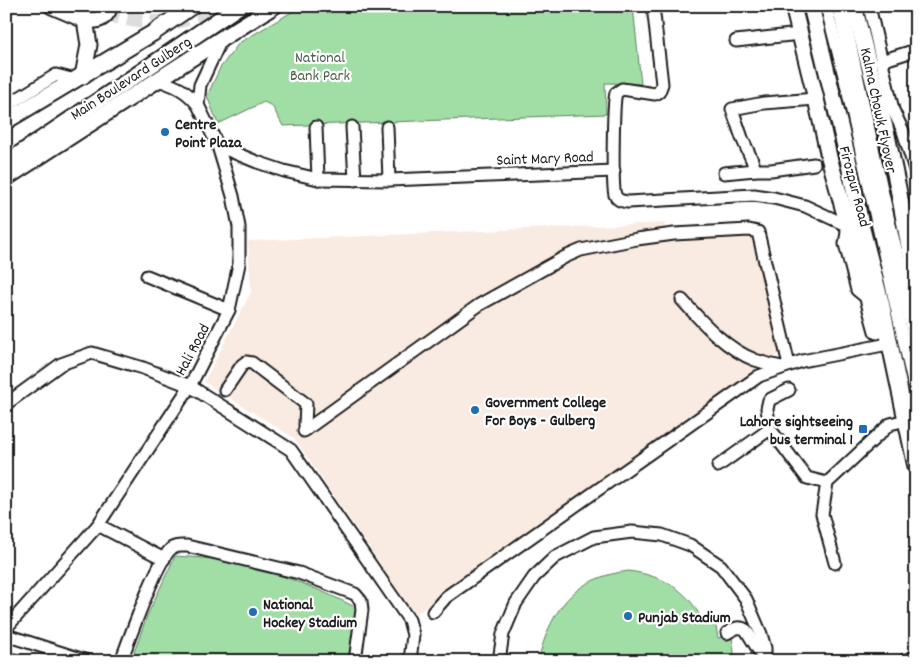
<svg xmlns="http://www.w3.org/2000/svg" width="922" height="667" font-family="Dekko,sans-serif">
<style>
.built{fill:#f9ebe1}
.green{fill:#a1dea5;stroke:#5e7d60}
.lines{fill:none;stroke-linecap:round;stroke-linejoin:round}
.major-tunnel{stroke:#ddd;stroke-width:15;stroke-dasharray:15 8;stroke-linecap:butt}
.minor-casing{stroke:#1c1c1c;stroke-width:15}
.major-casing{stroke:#1c1c1c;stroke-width:19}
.minor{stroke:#fff;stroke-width:11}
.major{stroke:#fff;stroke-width:15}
.poi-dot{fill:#1f6fb2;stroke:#fff;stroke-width:2}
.labels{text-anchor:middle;stroke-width:4.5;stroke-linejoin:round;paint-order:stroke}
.park-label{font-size:16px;fill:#4b604c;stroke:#fff}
.street-label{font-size:16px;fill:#1c1c1c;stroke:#fff}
.poi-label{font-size:16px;font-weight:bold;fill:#1c1c1c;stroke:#fff;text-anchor:start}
</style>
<rect width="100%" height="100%" fill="#fff"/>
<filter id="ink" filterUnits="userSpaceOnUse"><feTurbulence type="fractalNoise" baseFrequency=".02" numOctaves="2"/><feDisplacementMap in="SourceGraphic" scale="10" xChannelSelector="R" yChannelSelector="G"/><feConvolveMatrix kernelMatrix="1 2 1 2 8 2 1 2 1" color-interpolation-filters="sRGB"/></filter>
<g filter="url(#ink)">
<!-- built -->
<path class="built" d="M 664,223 L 669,239 L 756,234 L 784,350 L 415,615 L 294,438 L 204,382 L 251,292 L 248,241 Z"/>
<!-- green -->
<g class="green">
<path d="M 302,6 L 633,6 L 641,84 L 605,83 L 606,114 L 283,126 L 272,106 L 264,102 L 218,124 L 207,96 L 220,68 L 239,43 Z"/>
<path d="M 175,556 C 190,557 206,558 221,560 C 269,569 314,586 357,608 L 350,661 L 131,661 L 147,616 Z"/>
<path d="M 629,571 C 664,576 691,591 704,625 L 715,621 L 718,638 L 732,636 L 735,661 L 538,661 C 551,609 574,577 629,571 Z"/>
<path d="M 6,650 L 44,661 L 6,661 Z"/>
</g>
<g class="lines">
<!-- major-tunnel -->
<path class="major-tunnel" d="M 83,6 C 108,15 141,24 167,22 C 186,21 205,13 223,6"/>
<!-- minor casing -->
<g class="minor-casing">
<g id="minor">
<path d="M 653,6 L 662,84 L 659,92 L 655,94 L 622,89 L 616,93 C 613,102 612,187 615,195 C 618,201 622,201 628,202 L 754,195 L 774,198 L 805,206 L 848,226 L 845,244 L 857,290 L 868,299"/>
<path d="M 826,6 L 845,80 L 916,396"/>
<path d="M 869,6 L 893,110 L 903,131 L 916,173"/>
<path d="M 736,41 L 800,34"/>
<path d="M 881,61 L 916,50"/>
<path d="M 158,80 C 176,86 186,90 198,105"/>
<path d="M 6,106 L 56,75 L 75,80"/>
<path d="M 316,127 L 318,179"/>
<path d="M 352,127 L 355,180"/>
<path d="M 387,127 L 389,180"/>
<path d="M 218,146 L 257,162 L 284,171 L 318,179 L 389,180 L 614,171"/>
<path d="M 814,164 L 771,170 L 755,170 L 752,160 L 742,138 L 732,109 L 764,103 L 816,99"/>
<path d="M 724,173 L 755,170"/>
<path d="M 147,276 L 229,310"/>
<path d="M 682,300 C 703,323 726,349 755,360 C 764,363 773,365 782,367"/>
<path d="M 225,390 L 242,365 L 246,362 L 252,363 L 306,404 L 305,425 L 307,429"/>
<path d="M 789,390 L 769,400 L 767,409 L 770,429 L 807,478 L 827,483"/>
<path d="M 6,404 L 61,364 L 92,353 L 143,368 L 190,386 L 291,450 L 409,620 L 413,635 L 410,661"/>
<path d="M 304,431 L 479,305 L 565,257 L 581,250 L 637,239 L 674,234 L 749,230 L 758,232 L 789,365"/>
<path d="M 718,466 L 770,429"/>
<path d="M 98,525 L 164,559"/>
<path d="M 835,563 L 822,514 L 827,483 L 890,424 L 906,420"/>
<path d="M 433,612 L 446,597 L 759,376 L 802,361 L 883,345"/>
<path d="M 6,628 L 98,525 L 190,386 L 229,310 L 239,264 L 239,227 L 233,196 L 218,146 L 198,105 L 200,85 L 221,40"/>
<path d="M 727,633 C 734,629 739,625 746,630 L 764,659"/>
<path d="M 6,635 L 87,661"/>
<path d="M 121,661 C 129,640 157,559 172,548 C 177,545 181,546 187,546 L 299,573 L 355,594 L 361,601 L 362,610 L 355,661"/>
<path d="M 499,661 L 503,634 L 516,603 L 534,577 L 555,557 L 594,537 L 632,532 L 662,535 L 690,545 L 721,566 L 746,599 L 761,634 L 765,648 L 765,661"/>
<path d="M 903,661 L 916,657"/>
</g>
</g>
<!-- major casing -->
<g class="major-casing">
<g id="major">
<path d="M 52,6 L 85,20 L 89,45 L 83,76"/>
<path d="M 793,6 L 816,99 L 829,157 L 877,331"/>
<path d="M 811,6 L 848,159 L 861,225 L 881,302 L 916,467"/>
<path d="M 840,6 L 887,221 L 916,336"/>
<path d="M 854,6 L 887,135 L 898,188 L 912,262 L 909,291"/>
<path d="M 85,20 C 95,21 102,21 108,11 L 107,6"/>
<path d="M 6,121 L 153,33 L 192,6"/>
<path d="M 6,163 L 239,6"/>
<path d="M 6,178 L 221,39 L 274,6"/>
</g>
</g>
<!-- minor -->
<use href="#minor" class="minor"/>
<!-- major -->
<use href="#major" class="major"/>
</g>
</g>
<!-- markers -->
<g class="poi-dot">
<circle cx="165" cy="132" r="5"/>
<circle cx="475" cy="410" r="5"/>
<rect x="858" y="424" width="10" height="10" rx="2.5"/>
<circle cx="253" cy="612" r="5"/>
<circle cx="628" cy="616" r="5"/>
</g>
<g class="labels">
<!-- park labels -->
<g class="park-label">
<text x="320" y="62">National<tspan x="320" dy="18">Bank Park</tspan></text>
</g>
<!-- street labels -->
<g class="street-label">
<text transform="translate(130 77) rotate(-33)" y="6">Main Boulevard Gulberg</text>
<text transform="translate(880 110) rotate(78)" y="6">Kalma Chowk Flyover</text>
<text transform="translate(545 157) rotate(-2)" y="6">Saint Mary Road</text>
<text transform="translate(856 186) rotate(75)" y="6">Firozpur Road</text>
<text transform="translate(191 349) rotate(-62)" y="6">Hali Road</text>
</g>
<!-- poi labels -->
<g class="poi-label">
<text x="175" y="129">Centre<tspan x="175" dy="18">Point Plaza</tspan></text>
<text x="485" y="407">Government College<tspan x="485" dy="18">For Boys - Gulberg</tspan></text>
<text x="853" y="426" text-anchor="end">Lahore sightseeing<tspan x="853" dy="18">bus terminal 1</tspan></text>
<text x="263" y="609">National<tspan x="263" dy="18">Hockey Stadium</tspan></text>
<text x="638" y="622">Punjab Stadium</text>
</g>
</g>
<!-- margin -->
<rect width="922" height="667" fill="none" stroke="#fff" stroke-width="25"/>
<rect x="12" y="12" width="897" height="642" fill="none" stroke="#1c1c1c" stroke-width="2" filter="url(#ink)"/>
</svg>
